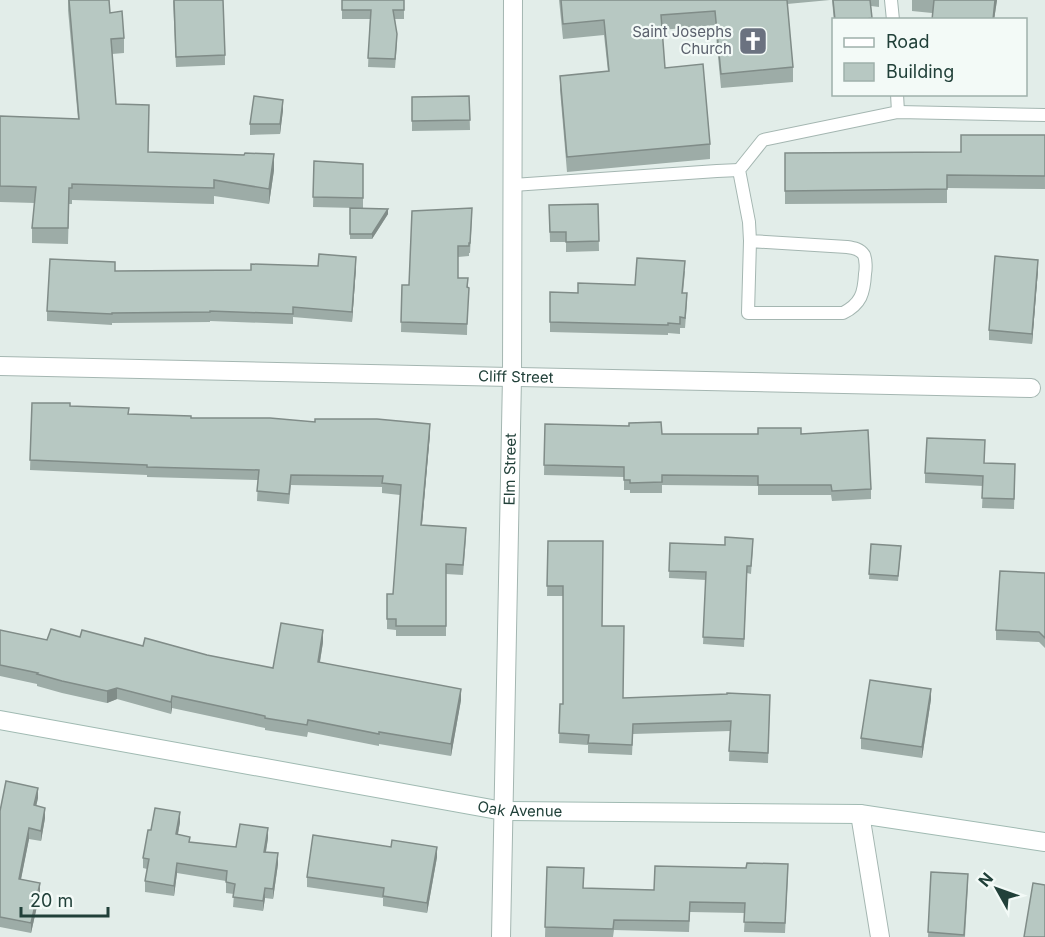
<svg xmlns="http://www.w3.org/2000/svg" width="1045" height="937" font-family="Inter,sans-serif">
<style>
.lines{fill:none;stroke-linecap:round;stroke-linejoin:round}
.lane-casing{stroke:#a4b6b1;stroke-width:14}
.street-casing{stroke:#a4b6b1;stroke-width:20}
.secondary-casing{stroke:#a0bab2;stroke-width:20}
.lane{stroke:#fff;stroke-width:12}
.street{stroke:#fff;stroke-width:18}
.secondary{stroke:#fff;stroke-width:18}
.wall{fill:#9daca7}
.shaded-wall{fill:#808c88}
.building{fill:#b7c8c2;stroke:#808c88;stroke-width:1.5}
.labels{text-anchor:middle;stroke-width:4.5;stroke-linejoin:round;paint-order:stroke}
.worship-label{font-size:15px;fill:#5b616d;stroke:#f3faf7;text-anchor:end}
.street-label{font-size:15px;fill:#214039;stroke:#f3faf7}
</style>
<rect width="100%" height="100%" fill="#e2ede9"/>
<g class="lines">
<!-- lane casing -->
<g class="lane-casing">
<g id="lane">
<path d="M 891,0 L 893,20"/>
<path d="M 897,94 L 898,112"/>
<path d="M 513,185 L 717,171 L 739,170"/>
<path d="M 750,241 L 847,247 C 854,248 860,249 864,255 C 866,260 866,269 865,274 C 864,293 861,304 843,313 L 748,313 L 750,241 L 749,222 L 739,170 L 763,140 L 898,112 L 1045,115"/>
</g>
</g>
<!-- street casing -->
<g class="street-casing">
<g id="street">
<path id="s1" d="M 0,366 L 1031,388"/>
<path d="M 860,814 L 880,937"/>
<path id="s2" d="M 501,937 L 512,377 L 513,0"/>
</g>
</g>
<!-- secondary casing -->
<g class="secondary-casing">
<g id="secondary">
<path id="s3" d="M 0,720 L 503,811 L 860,814 L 1045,842"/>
</g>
</g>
<!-- lane -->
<use href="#lane" class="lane"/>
<!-- street -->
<use href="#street" class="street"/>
<!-- secondary -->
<use href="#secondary" class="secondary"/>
</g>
<!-- wall -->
<g class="wall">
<path d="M 68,0 L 109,0 L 110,13 L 124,38 L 124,53 L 112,54 L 116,104 L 149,120 L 148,152 L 274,170 L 269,204 L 214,196 L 214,204 L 72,200 L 72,204 L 69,204 L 68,244 L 32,243 L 32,228 L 35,203 L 0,202 L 0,116 L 78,119 L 68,10 Z"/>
<path d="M 173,0 L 225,55 L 225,65 L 176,67 Z"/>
<path d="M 342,0 L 404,0 L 404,19 L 395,19 L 397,44 L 395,68 L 368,67 L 370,19 L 342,19 Z"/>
<path d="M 559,0 L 830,0 L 787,4 L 793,67 L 793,82 L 721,88 L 715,25 L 662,30 L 665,68 L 710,144 L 710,159 L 567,172 L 560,90 L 560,76 L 608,72 L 604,35 L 563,39 Z"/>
<path d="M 832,0 L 879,0 L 879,7 L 871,6 L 872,20 L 834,20 L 834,22 Z"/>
<path d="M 912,0 L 997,0 L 994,20 L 932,20 L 932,13 L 912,11 Z"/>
<path d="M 469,96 L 470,130 L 412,131 L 412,97 Z"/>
<path d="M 283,110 L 280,134 L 250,135 L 250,124 Z"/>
<path d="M 1045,135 L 1045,189 L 947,188 L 947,203 L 785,204 L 785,153 L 961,152 Z"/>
<path d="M 314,161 L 363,164 L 363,208 L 388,214 L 372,239 L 350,239 L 350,208 L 355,208 L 313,207 Z"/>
<path d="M 598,204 L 599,251 L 566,252 L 566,242 L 550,242 L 549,205 Z"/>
<path d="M 472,218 L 470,253 L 469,253 L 469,256 L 458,257 L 458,278 L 468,278 L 467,335 L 401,332 L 402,285 L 409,285 Z"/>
<path d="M 356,267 L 352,322 L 293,317 L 293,324 L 210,321 L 210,322 L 112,323 L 112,325 L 47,321 L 47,311 L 115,271 L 251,270 Z"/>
<path d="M 1038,270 L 1032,344 L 989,340 L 989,330 Z"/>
<path d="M 685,271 L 683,293 L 687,303 L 685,328 L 680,328 L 680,334 L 668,333 L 668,335 L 550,332 L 550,292 L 578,293 L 635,285 Z"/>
<path d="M 32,403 L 129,414 L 430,434 L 422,525 L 466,538 L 463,575 L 446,574 L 446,636 L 396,636 L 396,630 L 387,629 L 387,594 L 393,594 L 400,495 L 382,493 L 382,487 L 291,485 L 289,504 L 257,501 L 258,480 L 147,477 L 147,475 L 30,470 Z"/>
<path d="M 545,424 L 662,434 L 801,434 L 871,489 L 871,499 L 832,501 L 831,495 L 758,495 L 758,486 L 662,485 L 662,493 L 630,493 L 630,490 L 624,490 L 624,477 L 544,475 Z"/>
<path d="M 984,463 L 1015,474 L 1014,509 L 982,508 L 983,486 L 925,483 L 925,473 Z"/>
<path d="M 548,541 L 602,626 L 623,698 L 770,695 L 768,763 L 729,761 L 730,731 L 633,734 L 632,755 L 588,753 L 588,745 L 559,743 L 560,704 L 563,704 L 563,596 L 547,596 Z"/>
<path d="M 670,543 L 753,547 L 751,574 L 747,573 L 744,647 L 703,644 L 706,580 L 669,578 Z"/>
<path d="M 871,544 L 901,551 L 898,581 L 869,579 Z"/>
<path d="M 1045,573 L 1045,648 L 1039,642 L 996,640 L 996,630 Z"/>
<path d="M 0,630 L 47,640 L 80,637 L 143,646 L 207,655 L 273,668 L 323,642 L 320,662 L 461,700 L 451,756 L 379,744 L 379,746 L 308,732 L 307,737 L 265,730 L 265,728 L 172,708 L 171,714 L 117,699 L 107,703 L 62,693 L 37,686 L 37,684 L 0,676 Z"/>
<path d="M 931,699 L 922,758 L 861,749 L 861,738 Z"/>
<path d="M 38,798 L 36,806 L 45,818 L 41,841 L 29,839 L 21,879 L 40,893 L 31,933 L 0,927 L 0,811 Z"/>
<path d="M 180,822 L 178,834 L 190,842 L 236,847 L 268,838 L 266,852 L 278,864 L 273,899 L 265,898 L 263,911 L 233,907 L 234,894 L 226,893 L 226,881 L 177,873 L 174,896 L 145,892 L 145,881 L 147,869 L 143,868 L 143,858 L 151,830 Z"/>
<path d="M 391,847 L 437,857 L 427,913 L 383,906 L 383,898 L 307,887 L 307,877 Z"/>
<path d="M 547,867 L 584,888 L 654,890 L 788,874 L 785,933 L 744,932 L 745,913 L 690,912 L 689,932 L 614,930 L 613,937 L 545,937 Z"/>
<path d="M 931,872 L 968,884 L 965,937 L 928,937 Z"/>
</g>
<!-- shaded-wall -->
<g class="shaded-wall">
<path d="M 995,0 L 997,0 L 994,20 L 993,20 Z"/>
<path d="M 283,100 L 283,110 L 280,134 L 280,124 Z"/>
<path d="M 274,154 L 274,170 L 269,204 L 269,189 Z"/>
<path d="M 388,209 L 388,214 L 372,239 L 372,234 Z"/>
<path d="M 356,257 L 356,267 L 352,322 L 352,312 Z"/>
<path d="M 1038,260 L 1038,270 L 1032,344 L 1032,334 Z"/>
<path d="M 430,424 L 430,434 L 421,535 L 421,525 Z"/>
<path d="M 323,630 L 323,642 L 318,673 L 318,662 Z"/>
<path d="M 117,688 L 117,699 L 107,703 L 107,691 Z"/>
<path d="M 461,689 L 461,700 L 451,756 L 451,744 Z"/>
<path d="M 931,689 L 931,699 L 922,758 L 922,747 Z"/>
<path d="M 172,696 L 172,708 L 171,714 L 171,702 Z"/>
<path d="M 38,788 L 38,798 L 34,815 L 34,805 Z"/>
<path d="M 45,808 L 45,818 L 41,841 L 41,831 Z"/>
<path d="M 180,812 L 180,822 L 176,844 L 176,834 Z"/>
<path d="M 29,828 L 29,839 L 19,889 L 19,879 Z"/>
<path d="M 268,828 L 268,838 L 264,862 L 264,852 Z"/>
<path d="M 437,847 L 437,857 L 427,913 L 427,903 Z"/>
<path d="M 278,853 L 278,864 L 273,899 L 273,889 Z"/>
<path d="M 177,863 L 177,873 L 174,896 L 174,886 Z"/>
<path d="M 40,883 L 40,893 L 31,933 L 31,923 Z"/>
<path d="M 265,888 L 265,898 L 263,911 L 263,901 Z"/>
</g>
<!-- building -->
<g class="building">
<path d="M 69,0 L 109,0 L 110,13 L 122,11 L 124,38 L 111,39 L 116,104 L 149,105 L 148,152 L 244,155 L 245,153 L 274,154 L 269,189 L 214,180 L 214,188 L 72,184 L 72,188 L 69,188 L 68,228 L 32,228 L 36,187 L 0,186 L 0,116 L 79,119 Z"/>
<path d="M 174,0 L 223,0 L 225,55 L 176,57 Z"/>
<path d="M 342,0 L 404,0 L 404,10 L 393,10 L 397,34 L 395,59 L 368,58 L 371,10 L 342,10 Z"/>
<path d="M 561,0 L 787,0 L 793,67 L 721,74 L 715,11 L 661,15 L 665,68 L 703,64 L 710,144 L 567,157 L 560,76 L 609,71 L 604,20 L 563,24 Z"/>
<path d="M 833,0 L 870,0 L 872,18 L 860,20 L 835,20 Z"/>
<path d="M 934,0 L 995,0 L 993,20 L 932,20 Z"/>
<path d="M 254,96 L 283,100 L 280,124 L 250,124 Z"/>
<path d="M 469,96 L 470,120 L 412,121 L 412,97 Z"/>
<path d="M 961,135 L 1045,135 L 1045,176 L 947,175 L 947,189 L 785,191 L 785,153 L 961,152 Z"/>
<path d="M 314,161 L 363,164 L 363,198 L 313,197 Z"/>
<path d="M 598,204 L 599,241 L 566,242 L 566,232 L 550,232 L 549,205 Z"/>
<path d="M 350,208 L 388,209 L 372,234 L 350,234 Z"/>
<path d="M 472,208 L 470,243 L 469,243 L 469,246 L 458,246 L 458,278 L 468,278 L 467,287 L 469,288 L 467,324 L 401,322 L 402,285 L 409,285 L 412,211 Z"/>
<path d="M 319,254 L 356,257 L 352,312 L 293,307 L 293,314 L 210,311 L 210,312 L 112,313 L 112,314 L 47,311 L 50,259 L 115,262 L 115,271 L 251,270 L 251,264 L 318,266 Z"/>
<path d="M 995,256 L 1038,260 L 1032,334 L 989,330 Z"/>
<path d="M 637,258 L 685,261 L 682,293 L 687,293 L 685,318 L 680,317 L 680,324 L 668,323 L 668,325 L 550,322 L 550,292 L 578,293 L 578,283 L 635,285 Z"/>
<path d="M 32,403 L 70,403 L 70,406 L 129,408 L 128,414 L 191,416 L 191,418 L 270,418 L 315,422 L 315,419 L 377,419 L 430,424 L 421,525 L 466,528 L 463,565 L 446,564 L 446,626 L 396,626 L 396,619 L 387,619 L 387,594 L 393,594 L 401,485 L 382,483 L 383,476 L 291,475 L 289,494 L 257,491 L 259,470 L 147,467 L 147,465 L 30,460 Z"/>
<path d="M 661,422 L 662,434 L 758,434 L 758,428 L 801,428 L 801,434 L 868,430 L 871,489 L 832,491 L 831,485 L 758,485 L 758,476 L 662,475 L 662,482 L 630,483 L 630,480 L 624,480 L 624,467 L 544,465 L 545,424 L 629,426 L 629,423 Z"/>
<path d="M 927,438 L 985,440 L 984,463 L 1015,464 L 1014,499 L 982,498 L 983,476 L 925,473 Z"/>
<path d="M 725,537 L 753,539 L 751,566 L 747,566 L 744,639 L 703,637 L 706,572 L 669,571 L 670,543 L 725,545 Z"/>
<path d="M 548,541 L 603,541 L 602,626 L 624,626 L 623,698 L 727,694 L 727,693 L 770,695 L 768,753 L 729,751 L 731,721 L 633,724 L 632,745 L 588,743 L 589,735 L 559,733 L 560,704 L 563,704 L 563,586 L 547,586 Z"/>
<path d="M 871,544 L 901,546 L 898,576 L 869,574 Z"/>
<path d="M 1000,571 L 1045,573 L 1045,638 L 1039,632 L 996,630 Z"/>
<path d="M 281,623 L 323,630 L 318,662 L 461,689 L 451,744 L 379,732 L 379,734 L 308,720 L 307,725 L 265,718 L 265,716 L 172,696 L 171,702 L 117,688 L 107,691 L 62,681 L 37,674 L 38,673 L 0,665 L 0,630 L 47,640 L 51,629 L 80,637 L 82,630 L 143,646 L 145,638 L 207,655 L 273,668 Z"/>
<path d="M 870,680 L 931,689 L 922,747 L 861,738 Z"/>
<path d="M 6,781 L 38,788 L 34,805 L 45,808 L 41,831 L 29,828 L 19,879 L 40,883 L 31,923 L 0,917 L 0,811 Z"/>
<path d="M 155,808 L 180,812 L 176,834 L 190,837 L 189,842 L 236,847 L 240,824 L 268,828 L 264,852 L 278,853 L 273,889 L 265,888 L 263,901 L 233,897 L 235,884 L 226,882 L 227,871 L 177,863 L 174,886 L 145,881 L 149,859 L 143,858 L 148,830 L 151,830 Z"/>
<path d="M 313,835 L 391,847 L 392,840 L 437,847 L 427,903 L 383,896 L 384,888 L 307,877 Z"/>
<path d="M 747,863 L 788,864 L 785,923 L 744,922 L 745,903 L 690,902 L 689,921 L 614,920 L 613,929 L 545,927 L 547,867 L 584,868 L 583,888 L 654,890 L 655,866 L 746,868 Z"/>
<path d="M 931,872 L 968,874 L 964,935 L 928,932 Z"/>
<path d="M 1033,883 L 1045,885 L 1045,937 L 1024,937 Z"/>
</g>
<!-- icons -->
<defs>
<g id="church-square" transform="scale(1.5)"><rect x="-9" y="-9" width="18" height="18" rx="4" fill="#6b7280" stroke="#f3faf7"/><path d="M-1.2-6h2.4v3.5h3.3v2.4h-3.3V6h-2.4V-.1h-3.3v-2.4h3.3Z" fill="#fff"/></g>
</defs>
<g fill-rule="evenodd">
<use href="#church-square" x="753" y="41"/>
</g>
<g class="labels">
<!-- worship labels -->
<g class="worship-label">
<text x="732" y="37">Saint Josephs<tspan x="732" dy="17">Church</tspan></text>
</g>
<!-- street labels -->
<g class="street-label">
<text dy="5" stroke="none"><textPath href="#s1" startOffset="516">Cliff Street</textPath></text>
<text dy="5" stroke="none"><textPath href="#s2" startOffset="468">Elm Street</textPath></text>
<text dy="5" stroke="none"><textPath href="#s3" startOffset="528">Oak Avenue</textPath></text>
</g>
</g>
<!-- legend -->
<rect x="832" y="18" width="195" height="78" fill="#f3faf7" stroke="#9fb0ab" stroke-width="1.5"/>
<rect x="844" y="38" width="30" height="9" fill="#ffffff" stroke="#9fb0ab" stroke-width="1.5"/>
<text x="886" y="48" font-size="18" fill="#214039">Road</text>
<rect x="844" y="63" width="30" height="18" fill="#b7c8c2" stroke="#9fb0ab" stroke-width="1.5"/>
<text x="886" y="78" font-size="18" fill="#214039">Building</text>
<!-- north arrow -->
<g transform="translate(997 889) rotate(310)" stroke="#f3faf7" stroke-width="4.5" paint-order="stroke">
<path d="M0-4.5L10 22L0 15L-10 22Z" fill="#214039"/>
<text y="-9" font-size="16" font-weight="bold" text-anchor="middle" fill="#214039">N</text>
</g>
<!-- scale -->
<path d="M21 907v9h87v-9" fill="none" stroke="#214039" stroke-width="3"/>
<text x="30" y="907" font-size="18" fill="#214039" stroke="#f3faf7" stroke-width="4.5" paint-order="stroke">20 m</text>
</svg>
